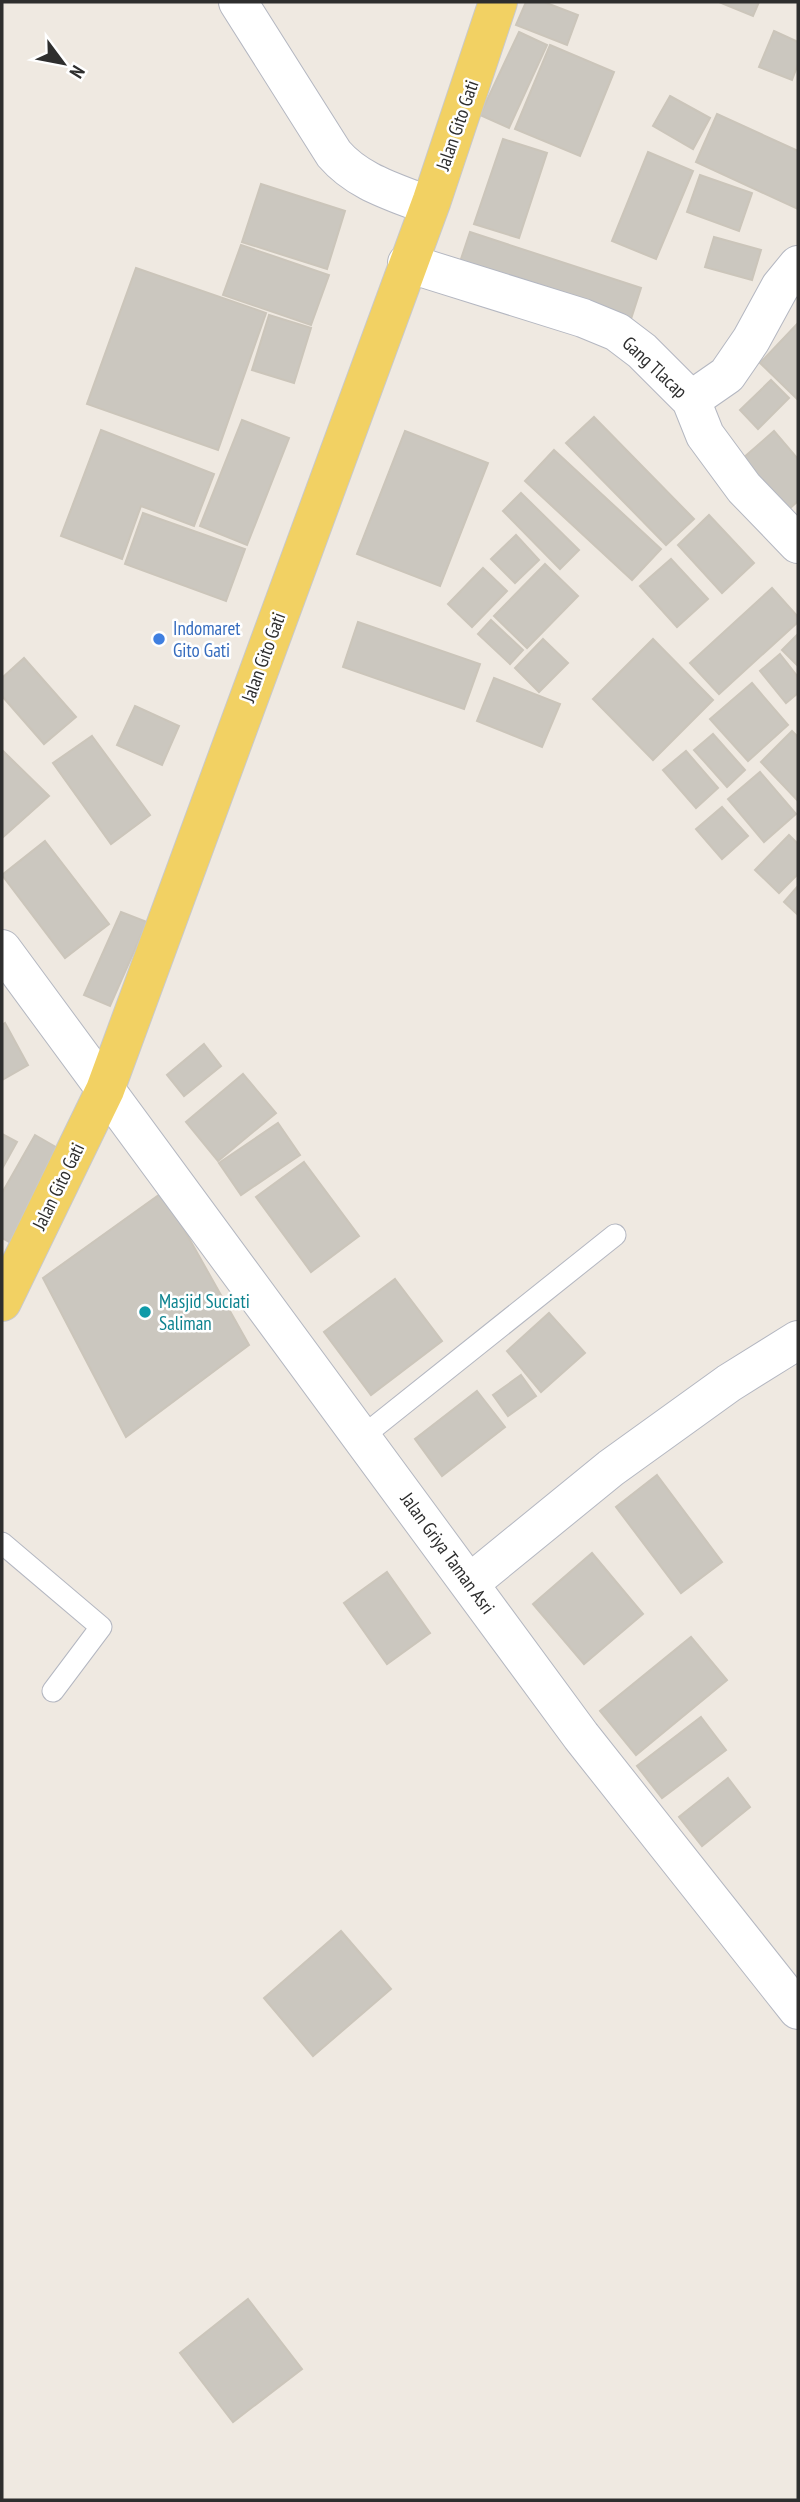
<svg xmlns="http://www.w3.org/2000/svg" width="800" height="2502" font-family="'PT Sans Narrow',sans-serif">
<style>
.building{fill:#cbc7bf;stroke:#cbc5ba;stroke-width:2}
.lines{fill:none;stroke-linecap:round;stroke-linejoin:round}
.lane-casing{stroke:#b4b7c1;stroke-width:23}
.street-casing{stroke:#b4b7c1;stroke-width:40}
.secondary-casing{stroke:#b4b7c1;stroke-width:40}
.primary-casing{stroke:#c9c9c9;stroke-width:40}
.lane{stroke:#fff;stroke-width:21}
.street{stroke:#fff;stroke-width:38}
.secondary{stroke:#fff;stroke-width:38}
.primary{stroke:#f2d163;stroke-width:38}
.shop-dot{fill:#3f7fe0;stroke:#fff;stroke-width:2.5}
.culture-dot{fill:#0f9aa8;stroke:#fff;stroke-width:2.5}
.labels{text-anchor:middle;stroke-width:5;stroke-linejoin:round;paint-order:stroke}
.street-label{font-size:19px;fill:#2e2e2e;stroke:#fff}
.shop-label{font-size:19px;fill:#366cbe;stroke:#fff;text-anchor:start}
.culture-label{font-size:19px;fill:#0d838f;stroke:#fff;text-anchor:start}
</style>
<rect width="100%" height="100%" fill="#efe9e1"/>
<!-- building -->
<g class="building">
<path d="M 526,2 L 544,2 L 578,15 L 567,45 L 516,25 Z"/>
<path d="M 719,2 L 759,2 L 753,16 Z"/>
<path d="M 774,31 L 798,42 L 798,64 L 792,80 L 759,67 Z"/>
<path d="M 519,32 L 547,45 L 509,128 L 480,115 Z"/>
<path d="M 550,45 L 614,72 L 580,156 L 515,129 Z"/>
<path d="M 670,96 L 710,118 L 693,149 L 653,126 Z"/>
<path d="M 717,114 L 798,151 L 798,209 L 696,162 Z"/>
<path d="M 503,139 L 547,153 L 519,238 L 474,224 Z"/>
<path d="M 648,152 L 693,171 L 656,259 L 612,241 Z"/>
<path d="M 700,175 L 752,193 L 739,231 L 687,212 Z"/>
<path d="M 261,184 L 345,211 L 327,269 L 242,242 Z"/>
<path d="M 470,232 L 641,288 L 631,319 L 460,262 Z"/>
<path d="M 714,237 L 761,250 L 752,280 L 705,267 Z"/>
<path d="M 241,245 L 329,275 L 311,325 L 223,295 Z"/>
<path d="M 136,268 L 266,313 L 218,450 L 87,404 Z"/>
<path d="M 269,315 L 311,328 L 294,383 L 252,370 Z"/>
<path d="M 798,323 L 798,400 L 760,363 Z"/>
<path d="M 771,380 L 789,398 L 758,429 L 740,410 Z"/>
<path d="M 594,417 L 694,519 L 666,545 L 566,443 Z"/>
<path d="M 242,420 L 289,438 L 247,545 L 200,526 Z"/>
<path d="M 101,430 L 214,474 L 194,526 L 141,506 L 122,559 L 61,536 Z"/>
<path d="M 405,431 L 488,463 L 440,586 L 357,554 Z"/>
<path d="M 774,431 L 798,459 L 798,501 L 788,510 L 743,458 Z"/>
<path d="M 554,450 L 661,549 L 632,580 L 525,481 Z"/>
<path d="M 521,493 L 579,550 L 560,569 L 503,511 Z"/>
<path d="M 143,513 L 245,549 L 226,601 L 125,564 Z"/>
<path d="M 709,515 L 754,563 L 722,593 L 678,545 Z"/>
<path d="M 516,535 L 539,560 L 515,583 L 491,559 Z"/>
<path d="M 671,559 L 708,599 L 677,627 L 640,586 Z"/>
<path d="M 545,564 L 578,596 L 527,648 L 494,616 Z"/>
<path d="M 483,568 L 507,591 L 472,627 L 448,604 Z"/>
<path d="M 772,588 L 798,617 L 798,622 L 719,694 L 690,663 Z"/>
<path d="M 491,620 L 523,650 L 510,664 L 478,634 Z"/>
<path d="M 358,622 L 480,664 L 464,709 L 343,667 Z"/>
<path d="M 798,634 L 798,666 L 782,650 Z"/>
<path d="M 543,639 L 568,663 L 539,692 L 515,668 Z"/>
<path d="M 653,639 L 713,700 L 653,760 L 593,699 Z"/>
<path d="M 780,654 L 798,677 L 798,693 L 786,703 L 760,671 Z"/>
<path d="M 24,658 L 76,717 L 44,744 L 2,696 L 2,678 Z"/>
<path d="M 494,678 L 560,704 L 542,747 L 477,721 Z"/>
<path d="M 752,683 L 788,725 L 748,761 L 710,719 Z"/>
<path d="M 135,706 L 179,726 L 162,765 L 117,745 Z"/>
<path d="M 792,731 L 798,737 L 798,801 L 761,762 Z"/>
<path d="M 713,734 L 745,770 L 727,787 L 694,750 Z"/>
<path d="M 92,736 L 150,815 L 111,844 L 53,763 Z"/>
<path d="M 2,750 L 49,796 L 2,838 Z"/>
<path d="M 686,751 L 718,788 L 696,808 L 663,770 Z"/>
<path d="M 760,772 L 796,814 L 764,842 L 728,799 Z"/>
<path d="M 722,807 L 748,836 L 722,859 L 696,829 Z"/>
<path d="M 789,835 L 798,844 L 798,874 L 779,893 L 755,870 Z"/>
<path d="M 45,841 L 109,924 L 65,958 L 2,875 Z"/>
<path d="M 798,886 L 798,915 L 784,902 Z"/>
<path d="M 121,912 L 147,922 L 110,1006 L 84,995 Z"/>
<path d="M 5,1023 L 28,1065 L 2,1080 L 2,1025 Z"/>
<path d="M 204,1044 L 221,1066 L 184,1096 L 167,1075 Z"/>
<path d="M 243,1074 L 276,1113 L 218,1161 L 186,1122 Z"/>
<path d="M 278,1123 L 300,1155 L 241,1195 L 219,1163 Z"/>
<path d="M 2,1134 L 17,1142 L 2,1169 Z"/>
<path d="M 35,1135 L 68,1154 L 16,1246 L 2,1238 L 2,1193 Z"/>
<path d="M 304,1162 L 359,1236 L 311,1272 L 256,1197 Z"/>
<path d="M 163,1192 L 249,1345 L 126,1437 L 43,1278 Z"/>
<path d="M 395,1279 L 442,1341 L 371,1395 L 324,1332 Z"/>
<path d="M 549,1313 L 585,1353 L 541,1392 L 507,1351 Z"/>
<path d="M 521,1375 L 536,1396 L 508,1416 L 493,1395 Z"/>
<path d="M 477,1391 L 505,1427 L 442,1476 L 415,1439 Z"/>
<path d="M 657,1475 L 722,1562 L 681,1593 L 616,1507 Z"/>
<path d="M 592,1553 L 643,1614 L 584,1664 L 533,1604 Z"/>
<path d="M 387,1572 L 430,1633 L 387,1664 L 344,1603 Z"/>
<path d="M 691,1637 L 727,1680 L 636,1755 L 600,1711 Z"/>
<path d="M 701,1717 L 726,1750 L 662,1798 L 637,1766 Z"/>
<path d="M 728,1778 L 750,1807 L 702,1846 L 679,1817 Z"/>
<path d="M 341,1931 L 391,1989 L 313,2056 L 264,1998 Z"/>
<path d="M 248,2299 L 302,2369 L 233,2422 L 180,2353 Z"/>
</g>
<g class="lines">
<!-- lane casing -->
<g class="lane-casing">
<g id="lane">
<path d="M 362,1437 L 615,1235"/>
<path d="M 2,1543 L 101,1627 L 53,1691"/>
</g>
</g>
<!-- street casing -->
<g class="street-casing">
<g id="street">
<path d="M 238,2 L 334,154 C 359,183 395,192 429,206"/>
<path d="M 407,263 L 583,318 L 617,332 L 642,351 L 691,400 L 705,435 L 744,488 L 798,544"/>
<path d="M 691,400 L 727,375 L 751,340 L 780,287 L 798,265"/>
<path d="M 470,1583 L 611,1468 L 729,1383 L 798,1340"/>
</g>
</g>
<!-- secondary casing -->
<g class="secondary-casing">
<path id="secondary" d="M 2,949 L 581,1736 L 798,2010"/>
</g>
<!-- primary casing -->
<g class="primary-casing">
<path id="primary" d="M 2,1302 L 105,1090 L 432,200 L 498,2"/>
</g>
<!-- lane -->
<use href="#lane" class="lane"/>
<!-- street -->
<use href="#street" class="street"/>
<!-- secondary -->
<use href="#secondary" class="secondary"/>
<!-- primary -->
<use href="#primary" class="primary"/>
</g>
<!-- markers -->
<circle class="shop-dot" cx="159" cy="639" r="7"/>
<circle class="culture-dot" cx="145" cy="1312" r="7"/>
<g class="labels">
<!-- street labels -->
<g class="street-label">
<text transform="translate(457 125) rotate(-71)" y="7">Jalan Gito Gati</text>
<text transform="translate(655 367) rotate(43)" y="7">Gang Tlacap</text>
<text transform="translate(263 657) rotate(-70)" y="7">Jalan Gito Gati</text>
<text transform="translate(58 1186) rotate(-64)" y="7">Jalan Gito Gati</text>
<text transform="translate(448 1553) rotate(54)" y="7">Jalan Griya Taman Asri</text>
</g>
<!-- shop labels -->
<g class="shop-label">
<text x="173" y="635">Indomaret<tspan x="173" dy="22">Gito Gati</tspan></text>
</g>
<!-- culture labels -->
<g class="culture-label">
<text x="159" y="1308">Masjid Suciati<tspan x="159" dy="22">Saliman</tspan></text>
</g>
</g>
<!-- border -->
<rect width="800" height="2502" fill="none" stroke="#2e2e2e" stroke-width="7"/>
<!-- north arrow -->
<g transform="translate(63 63) rotate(122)" stroke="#ffffff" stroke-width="5" paint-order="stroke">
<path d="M0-5L12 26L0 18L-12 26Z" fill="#2e2e2e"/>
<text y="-10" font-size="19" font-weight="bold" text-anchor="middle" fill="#2e2e2e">N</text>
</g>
</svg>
